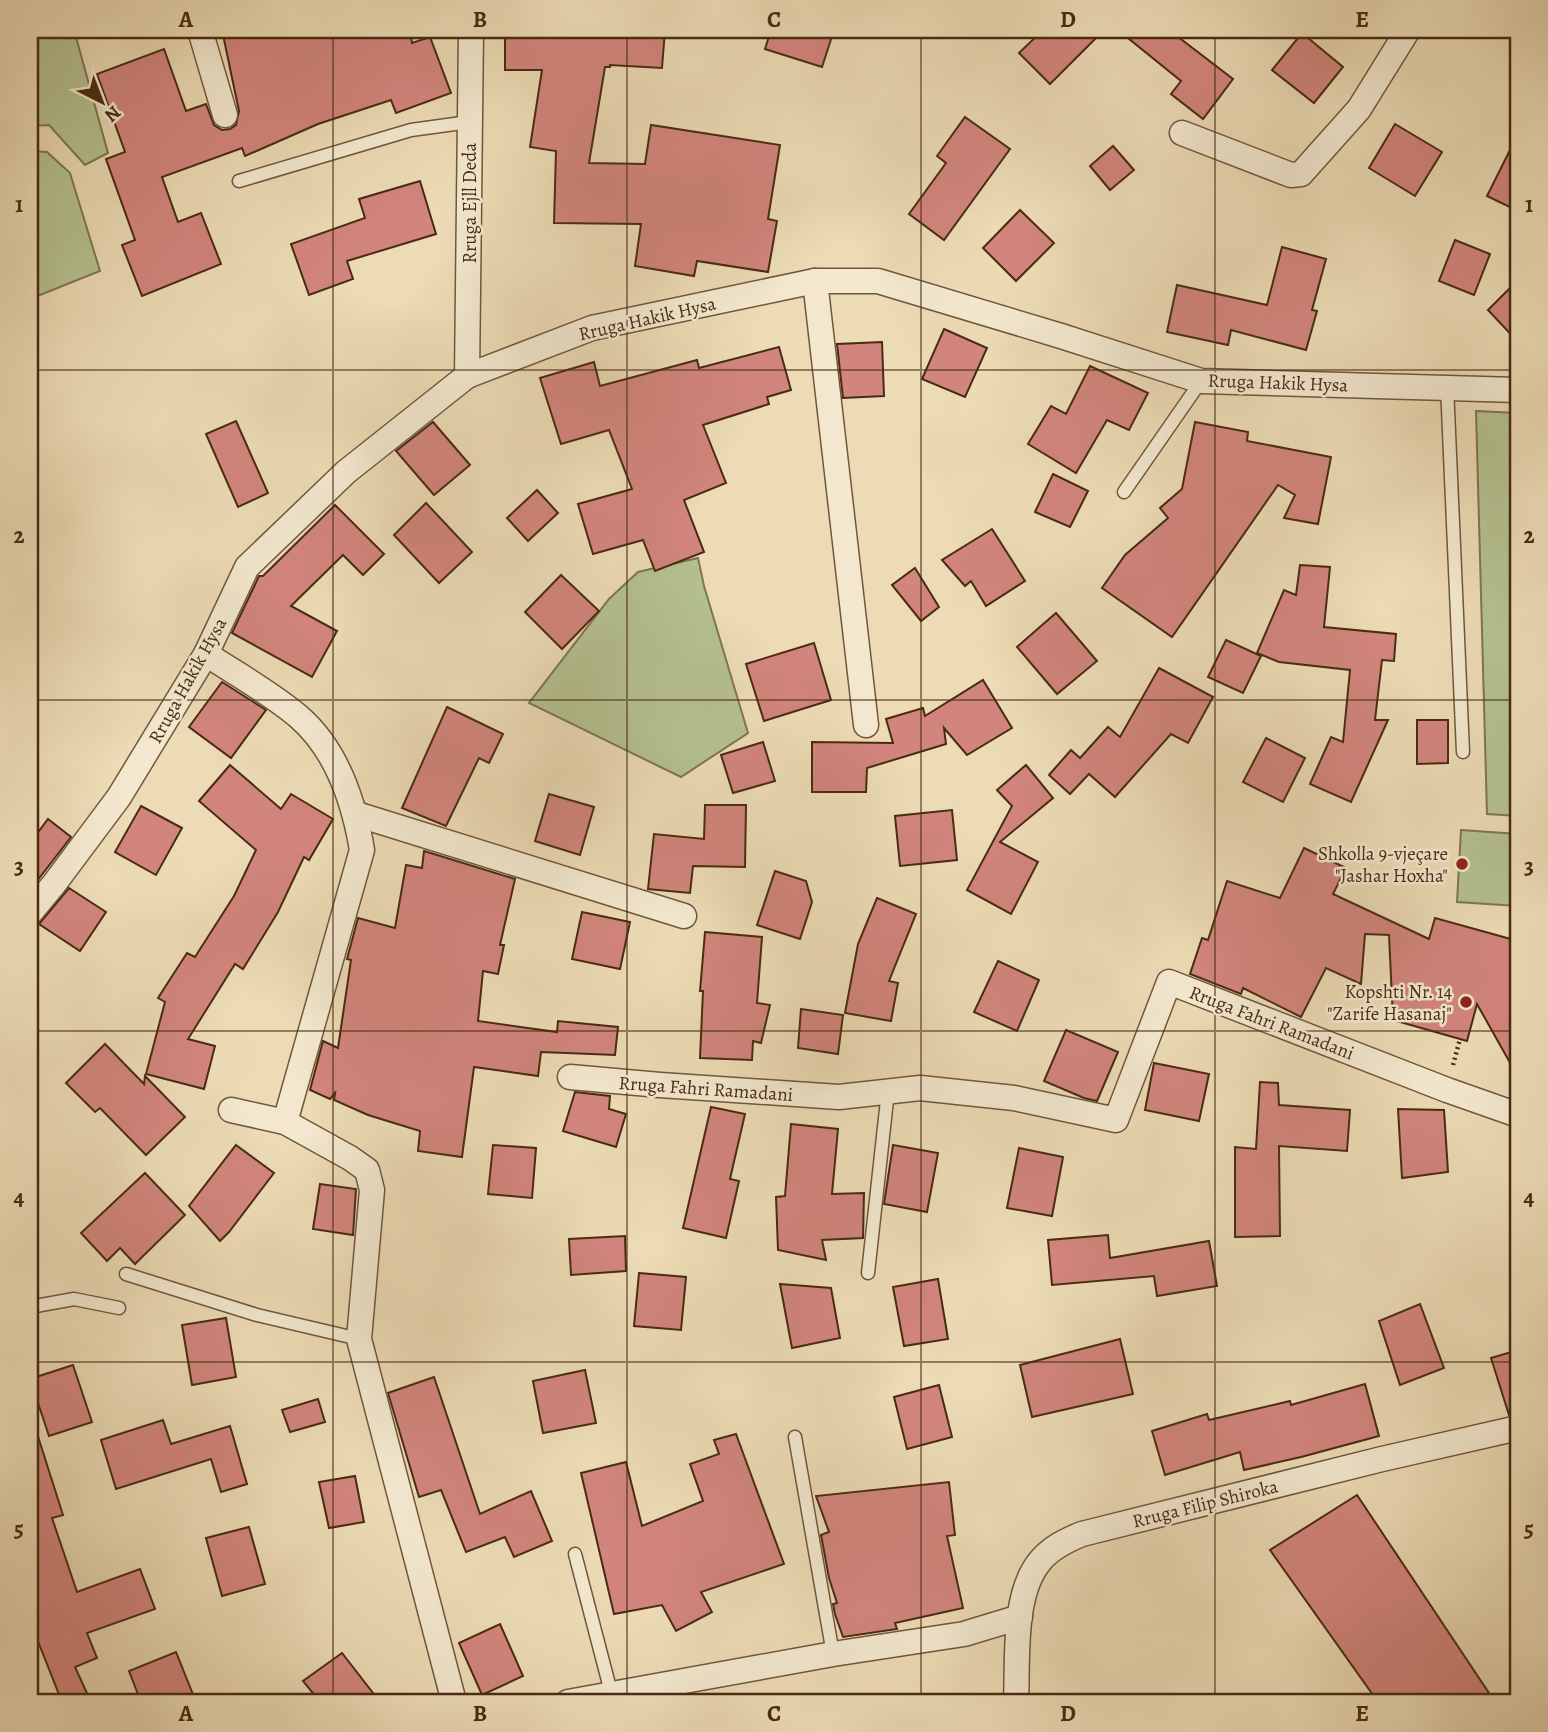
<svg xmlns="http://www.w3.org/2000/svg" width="1548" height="1732" font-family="Alegreya,serif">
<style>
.green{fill:#b5c190;stroke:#7e7651;stroke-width:2}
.building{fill:#d2857d;stroke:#482b12;stroke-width:2}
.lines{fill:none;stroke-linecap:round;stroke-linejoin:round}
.lane-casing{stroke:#71573b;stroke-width:15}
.street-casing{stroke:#71573b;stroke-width:27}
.path{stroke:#482b12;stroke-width:4.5;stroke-dasharray:2 3.5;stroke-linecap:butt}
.lane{stroke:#f3e8cf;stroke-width:12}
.street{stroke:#f3e8cf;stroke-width:24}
.grid{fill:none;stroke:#482b12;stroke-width:2;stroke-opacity:0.55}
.poi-dot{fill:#8f2418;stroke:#f3e8cf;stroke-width:2.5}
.labels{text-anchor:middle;stroke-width:5;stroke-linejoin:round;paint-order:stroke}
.street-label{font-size:19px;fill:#482b12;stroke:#f3e8cf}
.poi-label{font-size:19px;fill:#482b12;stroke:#f3e8cf;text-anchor:end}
.neatline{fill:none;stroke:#482b12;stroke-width:2.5}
.grid-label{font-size:23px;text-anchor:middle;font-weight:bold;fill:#482b12}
</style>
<rect width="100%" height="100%" fill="#ecdbb5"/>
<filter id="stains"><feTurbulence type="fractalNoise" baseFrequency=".00286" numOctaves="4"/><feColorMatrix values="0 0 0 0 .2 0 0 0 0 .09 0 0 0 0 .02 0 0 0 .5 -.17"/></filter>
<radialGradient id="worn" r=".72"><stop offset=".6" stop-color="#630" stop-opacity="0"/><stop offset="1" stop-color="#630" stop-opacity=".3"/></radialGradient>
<!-- green -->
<g class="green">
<path d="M 30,30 L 74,30 L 108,153 L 85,165 L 49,125 L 30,126 Z"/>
<path d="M 30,151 L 47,152 L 70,173 L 100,271 L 30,299 Z"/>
<path d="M 1476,411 L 1518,413 L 1518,816 L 1487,814 Z"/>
<path d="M 698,558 L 704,586 L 748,733 L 681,777 L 529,703 L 609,599 L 638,572 Z"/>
<path d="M 1461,830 L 1518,834 L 1518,906 L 1457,902 Z"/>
</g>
<!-- building -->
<g class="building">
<path d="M 222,30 L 410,30 L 412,43 L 430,37 L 451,93 L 396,113 L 391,100 L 318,124 L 245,156 L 242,148 L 162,177 L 178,222 L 201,213 L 221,264 L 142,296 L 122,245 L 135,240 L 106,159 L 125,152 L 97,74 L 164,49 L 186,111 L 206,104 L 214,125 L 222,130 L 230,129 L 236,125 L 239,111 Z"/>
<path d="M 505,30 L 665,30 L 662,68 L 610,65 L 610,67 L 605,67 L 589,163 L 645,164 L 651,125 L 780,145 L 768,219 L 777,221 L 768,272 L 697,261 L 694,276 L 635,266 L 641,224 L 554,223 L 556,151 L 530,147 L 542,70 L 505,70 Z"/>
<path d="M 771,30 L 834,30 L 822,67 L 765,49 Z"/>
<path d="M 1043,30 L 1104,30 L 1050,84 L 1019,53 Z"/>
<path d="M 1118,30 L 1169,30 L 1233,79 L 1203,119 L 1171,94 L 1181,81 Z"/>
<path d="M 1302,33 L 1343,67 L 1314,103 L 1272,70 Z"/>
<path d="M 965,117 L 1010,149 L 944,240 L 909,214 L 946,163 L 937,156 Z"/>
<path d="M 1395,124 L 1442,152 L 1415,196 L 1369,168 Z"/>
<path d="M 1518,134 L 1518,211 L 1487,196 Z"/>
<path d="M 1113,146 L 1134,170 L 1110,190 L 1090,166 Z"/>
<path d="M 420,181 L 436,234 L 347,261 L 353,279 L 309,295 L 291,244 L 365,218 L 359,199 Z"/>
<path d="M 1020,210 L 1054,243 L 1016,281 L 983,248 Z"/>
<path d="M 1455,240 L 1490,254 L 1474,295 L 1439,281 Z"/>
<path d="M 1282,247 L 1326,259 L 1312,310 L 1317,311 L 1306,350 L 1231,330 L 1228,345 L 1167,332 L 1177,285 L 1267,305 Z"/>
<path d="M 1518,280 L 1518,342 L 1488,310 Z"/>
<path d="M 944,329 L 987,348 L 965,397 L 922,379 Z"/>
<path d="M 882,342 L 884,396 L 843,398 L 837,344 Z"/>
<path d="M 779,347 L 791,390 L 767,397 L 769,404 L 703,425 L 726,483 L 684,500 L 704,552 L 655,571 L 643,540 L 593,554 L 578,504 L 632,489 L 609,430 L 561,444 L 540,378 L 594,362 L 600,386 L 697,360 L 699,368 Z"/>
<path d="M 1090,366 L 1148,393 L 1129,430 L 1107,420 L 1076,473 L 1028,444 L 1051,406 L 1066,414 Z"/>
<path d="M 236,421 L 268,493 L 238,507 L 206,434 Z"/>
<path d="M 433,422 L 470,465 L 434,495 L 396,451 Z"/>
<path d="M 1195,422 L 1248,432 L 1247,441 L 1331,457 L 1318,524 L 1284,518 L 1295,495 L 1278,485 L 1172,637 L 1102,588 L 1125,555 L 1168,518 L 1160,508 L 1182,489 Z"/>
<path d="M 1053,474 L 1088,491 L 1070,527 L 1035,512 Z"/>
<path d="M 537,490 L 558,513 L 528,541 L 507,518 Z"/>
<path d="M 426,503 L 472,552 L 439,583 L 394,535 Z"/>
<path d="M 335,505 L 384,554 L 363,575 L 343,555 L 291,606 L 337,631 L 312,677 L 232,633 L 259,576 L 263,576 Z"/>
<path d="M 992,529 L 1025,581 L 986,606 L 971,581 L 965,586 L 942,560 Z"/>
<path d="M 1300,565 L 1330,567 L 1324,627 L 1396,634 L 1394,661 L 1382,660 L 1375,720 L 1388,720 L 1351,802 L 1310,784 L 1331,737 L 1343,742 L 1350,670 L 1279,662 L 1257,653 L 1284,590 L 1296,595 Z"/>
<path d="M 915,568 L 939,607 L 921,621 L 892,585 Z"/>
<path d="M 561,575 L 599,611 L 562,649 L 525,612 Z"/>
<path d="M 1056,613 L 1097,661 L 1057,694 L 1017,647 Z"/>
<path d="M 1226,640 L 1261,656 L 1243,693 L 1208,677 Z"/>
<path d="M 814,643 L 831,700 L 764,721 L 746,664 Z"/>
<path d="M 1159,668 L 1213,697 L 1188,743 L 1171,734 L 1115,797 L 1089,774 L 1070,794 L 1049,775 L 1071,750 L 1080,758 L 1108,727 L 1120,737 Z"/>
<path d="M 983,680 L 1012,728 L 967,755 L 944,728 L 946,744 L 867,768 L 866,792 L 812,792 L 812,742 L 893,743 L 886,719 L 923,708 L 925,716 Z"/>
<path d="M 222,682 L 266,710 L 231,758 L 189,727 Z"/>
<path d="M 447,707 L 503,734 L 489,763 L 479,758 L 446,826 L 402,808 Z"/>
<path d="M 1417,720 L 1448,720 L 1448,763 L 1417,764 Z"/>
<path d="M 1266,738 L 1305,758 L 1283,802 L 1243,782 Z"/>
<path d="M 763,742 L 775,781 L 733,793 L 721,755 Z"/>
<path d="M 230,765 L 281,809 L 291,794 L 333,819 L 309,860 L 304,857 L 278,912 L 243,969 L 235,964 L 188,1039 L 215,1046 L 204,1089 L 146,1074 L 165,1002 L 158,998 L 187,953 L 195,957 L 234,896 L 256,850 L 199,801 Z"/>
<path d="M 1026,765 L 1053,798 L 1000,842 L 1038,862 L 1011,914 L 967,890 L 1012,806 L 997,790 Z"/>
<path d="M 549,794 L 594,807 L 580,855 L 535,841 Z"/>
<path d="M 705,805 L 746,805 L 745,867 L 693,866 L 690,893 L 648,889 L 654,834 L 704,839 Z"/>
<path d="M 141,806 L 182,828 L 156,875 L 115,852 Z"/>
<path d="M 952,810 L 957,860 L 900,866 L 895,816 Z"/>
<path d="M 48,819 L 71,837 L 30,890 L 30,843 Z"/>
<path d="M 1304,848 L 1346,868 L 1333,894 L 1429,939 L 1435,918 L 1518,941 L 1518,1077 L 1477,1004 L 1467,1041 L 1393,1020 L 1389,935 L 1365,934 L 1361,984 L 1326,968 L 1301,1017 L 1243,988 L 1241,994 L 1190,974 L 1202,938 L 1208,940 L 1227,881 L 1280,898 Z"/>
<path d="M 424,851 L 515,879 L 500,945 L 504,945 L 498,974 L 483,971 L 478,1021 L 557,1032 L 558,1021 L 618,1027 L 615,1055 L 541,1052 L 538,1076 L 474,1067 L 462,1157 L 418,1151 L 420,1131 L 368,1115 L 334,1100 L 335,1093 L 330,1099 L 310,1090 L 323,1041 L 338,1048 L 351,960 L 347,959 L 358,918 L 395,928 L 406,865 L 422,868 Z"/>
<path d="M 775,871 L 806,881 L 812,902 L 800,939 L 757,925 Z"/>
<path d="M 69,888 L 106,912 L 80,951 L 39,924 Z"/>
<path d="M 877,898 L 916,914 L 889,981 L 898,983 L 891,1021 L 845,1013 L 858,944 Z"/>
<path d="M 582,912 L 630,922 L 620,969 L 572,959 Z"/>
<path d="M 705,932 L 762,937 L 757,1003 L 770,1005 L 761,1043 L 753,1041 L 752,1060 L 700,1058 L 703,991 L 700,991 Z"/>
<path d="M 998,961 L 1039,980 L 1017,1031 L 974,1012 Z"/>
<path d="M 801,1009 L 843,1015 L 838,1054 L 798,1048 Z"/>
<path d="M 1066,1030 L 1118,1052 L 1097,1101 L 1084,1098 L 1044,1081 Z"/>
<path d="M 105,1044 L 144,1084 L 145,1076 L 185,1117 L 146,1155 L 100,1108 L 95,1112 L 66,1083 Z"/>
<path d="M 1154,1063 L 1209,1074 L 1199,1121 L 1145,1110 Z"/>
<path d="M 1260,1082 L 1278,1083 L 1279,1105 L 1350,1110 L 1347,1151 L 1279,1146 L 1280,1236 L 1235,1237 L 1235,1147 L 1256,1149 Z"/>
<path d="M 575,1092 L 610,1096 L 609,1109 L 626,1114 L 616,1147 L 563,1131 Z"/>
<path d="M 711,1107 L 745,1114 L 730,1179 L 739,1181 L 726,1238 L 683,1228 Z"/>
<path d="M 1398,1109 L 1444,1110 L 1448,1172 L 1402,1178 Z"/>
<path d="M 791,1124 L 838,1129 L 832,1194 L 864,1193 L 863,1238 L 822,1240 L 826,1260 L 778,1250 L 776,1197 L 785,1196 Z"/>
<path d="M 236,1145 L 274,1173 L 229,1232 L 220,1241 L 189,1206 Z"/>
<path d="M 493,1145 L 536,1148 L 532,1198 L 488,1194 Z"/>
<path d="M 893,1145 L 938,1153 L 927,1212 L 884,1204 Z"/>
<path d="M 1019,1148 L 1063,1157 L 1052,1216 L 1007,1208 Z"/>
<path d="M 145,1173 L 185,1215 L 135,1264 L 120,1248 L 107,1261 L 81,1233 Z"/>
<path d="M 320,1184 L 356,1189 L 353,1235 L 313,1229 Z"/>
<path d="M 1108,1235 L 1110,1258 L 1209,1241 L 1217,1286 L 1157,1296 L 1154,1276 L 1052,1285 L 1048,1240 Z"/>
<path d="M 625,1236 L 626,1271 L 571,1275 L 569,1239 Z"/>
<path d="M 639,1273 L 686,1277 L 681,1330 L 634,1326 Z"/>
<path d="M 938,1279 L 948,1339 L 904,1346 L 893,1287 Z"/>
<path d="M 780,1284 L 831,1288 L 840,1338 L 792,1348 Z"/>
<path d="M 1420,1304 L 1444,1368 L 1400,1385 L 1379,1321 Z"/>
<path d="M 226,1318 L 236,1377 L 192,1385 L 182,1325 Z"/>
<path d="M 1120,1339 L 1133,1394 L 1032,1417 L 1020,1365 Z"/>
<path d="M 1518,1350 L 1518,1414 L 1509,1415 L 1491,1358 Z"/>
<path d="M 73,1365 L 92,1422 L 49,1436 L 30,1379 Z"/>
<path d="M 585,1370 L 596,1423 L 543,1433 L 533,1381 Z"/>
<path d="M 434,1377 L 480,1514 L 531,1491 L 552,1541 L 514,1557 L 505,1537 L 466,1552 L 441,1490 L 419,1497 L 388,1393 Z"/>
<path d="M 1365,1384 L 1379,1436 L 1301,1457 L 1244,1470 L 1240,1452 L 1165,1475 L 1152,1431 L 1207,1414 L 1209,1420 L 1290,1401 L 1291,1405 Z"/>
<path d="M 939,1385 L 952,1437 L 907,1449 L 894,1397 Z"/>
<path d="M 318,1399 L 325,1422 L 290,1432 L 282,1410 Z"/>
<path d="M 163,1420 L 171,1444 L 230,1426 L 247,1484 L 221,1492 L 211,1459 L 116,1489 L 101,1440 Z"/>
<path d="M 35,1427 L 63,1515 L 52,1518 L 77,1592 L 140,1569 L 155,1609 L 87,1633 L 97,1658 L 75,1667 L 91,1702 L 62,1702 L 30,1621 L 30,1428 Z"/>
<path d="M 736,1434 L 784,1564 L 701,1592 L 712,1612 L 676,1631 L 662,1605 L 614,1614 L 581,1473 L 626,1462 L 642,1526 L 703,1501 L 690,1464 L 719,1454 L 714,1440 Z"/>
<path d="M 355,1476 L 364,1522 L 329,1528 L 319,1482 Z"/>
<path d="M 949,1482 L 955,1535 L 947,1536 L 963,1608 L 895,1623 L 897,1629 L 843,1637 L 835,1614 L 833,1604 L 837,1603 L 829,1578 L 821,1535 L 829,1532 L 816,1496 Z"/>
<path d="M 1357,1495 L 1495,1702 L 1378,1702 L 1270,1550 Z"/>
<path d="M 249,1527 L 265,1584 L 222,1596 L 206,1538 Z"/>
<path d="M 500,1624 L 523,1676 L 482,1695 L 459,1643 Z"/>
<path d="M 176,1652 L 196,1702 L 141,1702 L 129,1671 Z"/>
<path d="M 342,1653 L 380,1702 L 320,1702 L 303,1681 Z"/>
</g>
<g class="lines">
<!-- lane casing -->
<g class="lane-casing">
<g id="lane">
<path d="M 239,181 L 411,130 L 469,122"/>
<path d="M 1447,386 L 1463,752"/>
<path d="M 1124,492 L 1201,381"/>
<path d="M 868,1273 L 888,1091"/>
<path d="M 126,1274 L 257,1315 L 359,1339"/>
<path d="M 30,1307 L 74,1299 L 119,1308"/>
<path d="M 795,1437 L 833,1654"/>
<path d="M 575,1554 L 612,1696"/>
</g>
</g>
<!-- street casing -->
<g class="street-casing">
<g id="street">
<path d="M 200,30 L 225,115"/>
<path d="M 1182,133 L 1291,175 L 1301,174 L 1359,109 L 1408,30"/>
<path d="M 815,281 L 866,725"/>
<path d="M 467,376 L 471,30"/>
<path d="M 206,654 C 235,673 274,695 299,717 C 337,750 354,802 362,850 L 285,1122"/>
<path d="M 356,814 L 684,916"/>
<path d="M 30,913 L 54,884 L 119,797 L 206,654 L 247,567 L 346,472 L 467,376 L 592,328 L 815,281 L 878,281 L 1061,336 L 1201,381 L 1518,390"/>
<path d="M 570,1077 L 660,1085 L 839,1097 L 920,1088 L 1014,1098 L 1116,1120 L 1169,982 L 1447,1090 L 1518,1115"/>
<path d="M 231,1110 L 285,1122 L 350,1158 L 367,1170 L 372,1190 L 359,1339 L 454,1702"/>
<path d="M 568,1702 L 833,1654 L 964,1634 L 1020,1617"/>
<path d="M 1016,1702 C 1018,1660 1012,1593 1041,1560 C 1052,1547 1067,1540 1082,1534 L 1382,1459 L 1518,1428"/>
</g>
</g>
<!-- path -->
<path class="path" d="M 1453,1065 L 1460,1039"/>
<!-- lane -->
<use href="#lane" class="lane"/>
<!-- street -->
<use href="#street" class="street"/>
</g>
<!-- grid -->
<path class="grid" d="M 333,30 L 333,1702M 627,30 L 627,1702M 921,30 L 921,1702M 1215,30 L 1215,1702M 30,370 L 1518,370M 30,700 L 1518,700M 30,1031 L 1518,1031M 30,1362 L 1518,1362"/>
<!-- markers -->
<g class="poi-dot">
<circle cx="1462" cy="864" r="7"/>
<circle cx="1466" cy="1002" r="7"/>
</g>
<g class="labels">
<!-- street labels -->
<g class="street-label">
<text transform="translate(469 203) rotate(-90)" y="7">Rruga Ejll Deda</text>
<text transform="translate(647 318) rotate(-13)" y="7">Rruga Hakik Hysa</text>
<text transform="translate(1278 382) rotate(2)" y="7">Rruga Hakik Hysa</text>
<text transform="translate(187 680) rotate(-61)" y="7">Rruga Hakik Hysa</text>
<text transform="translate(1272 1022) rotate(21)" y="7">Rruga Fahri Ramadani</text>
<text transform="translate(706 1088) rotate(4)" y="7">Rruga Fahri Ramadani</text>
<text transform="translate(1205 1503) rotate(-14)" y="7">Rruga Filip Shiroka</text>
</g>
<!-- poi labels -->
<g class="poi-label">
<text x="1448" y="860">Shkolla 9-vjeçare<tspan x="1448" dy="22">"Jashar Hoxha"</tspan></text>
<text x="1452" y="998">Kopshti Nr. 14<tspan x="1452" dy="22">"Zarife Hasanaj"</tspan></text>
</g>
</g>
<!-- margin -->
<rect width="1548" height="1732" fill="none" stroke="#ecdbb5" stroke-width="77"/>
<!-- north arrow -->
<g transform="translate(102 102) rotate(138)" stroke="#f3e8cf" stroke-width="5" paint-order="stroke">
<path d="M0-5L12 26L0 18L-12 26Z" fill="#482b12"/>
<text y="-10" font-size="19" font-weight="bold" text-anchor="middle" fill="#482b12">N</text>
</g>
<rect x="38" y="38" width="1472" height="1656" class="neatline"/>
<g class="grid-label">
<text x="186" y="27">A</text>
<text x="480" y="27">B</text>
<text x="774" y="27">C</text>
<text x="1068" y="27">D</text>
<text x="1362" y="27">E</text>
<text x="19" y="212">1</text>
<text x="1529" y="212">1</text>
<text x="19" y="543">2</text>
<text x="1529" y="543">2</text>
<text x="19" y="874">3</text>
<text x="1529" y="874">3</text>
<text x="19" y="1205">4</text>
<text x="1529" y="1205">4</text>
<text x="19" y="1536">5</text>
<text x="1529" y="1536">5</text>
<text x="186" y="1721">A</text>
<text x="480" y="1721">B</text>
<text x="774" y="1721">C</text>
<text x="1068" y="1721">D</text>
<text x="1362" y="1721">E</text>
</g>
<rect width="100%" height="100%" filter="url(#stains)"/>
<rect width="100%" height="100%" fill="url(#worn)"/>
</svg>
